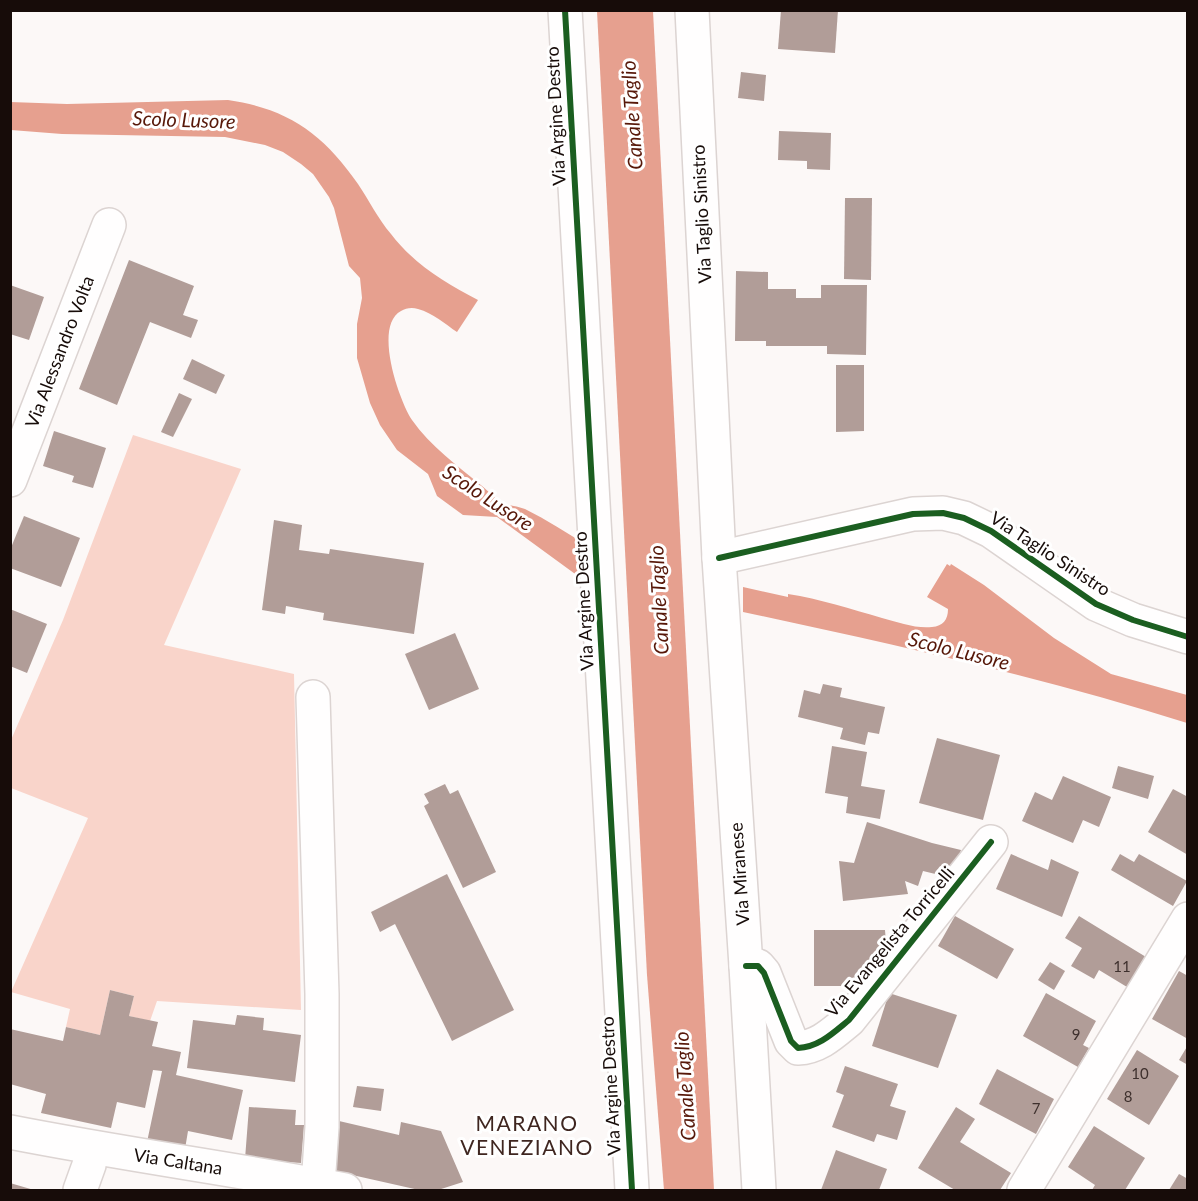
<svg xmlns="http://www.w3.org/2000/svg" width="1198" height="1201" font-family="Lato,sans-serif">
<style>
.green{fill:#f9d4ca}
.water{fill:#e6a08f}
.building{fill:#b19d98}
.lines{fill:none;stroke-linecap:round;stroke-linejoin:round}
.minor-casing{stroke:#dcd4d2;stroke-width:36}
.major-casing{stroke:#dcd4d2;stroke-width:36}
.minor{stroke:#fffefe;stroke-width:33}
.major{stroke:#fffefe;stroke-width:33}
.cycleway-casing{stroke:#fff;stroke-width:10}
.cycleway{stroke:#1b5e20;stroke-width:6}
.labels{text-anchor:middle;stroke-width:6;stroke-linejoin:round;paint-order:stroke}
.number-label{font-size:15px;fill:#3e302d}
.street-label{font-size:18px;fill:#170c09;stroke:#fff}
.water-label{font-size:20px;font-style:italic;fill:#571809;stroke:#fff}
.quarter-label{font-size:21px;letter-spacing:1.5px;fill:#3f2620;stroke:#fff}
</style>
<rect width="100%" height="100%" fill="#fcf8f7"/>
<!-- green -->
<path class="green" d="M 133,435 L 241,469 L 164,645 L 294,674 L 301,1010 L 157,1001 L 150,1021 L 129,1016 L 134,996 L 110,990 L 100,1035 L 66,1027 L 70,1009 L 11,992 L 88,818 L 11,788 L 11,740 L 63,620 Z"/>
<!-- water -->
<g class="water">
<path d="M 597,11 L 653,11 L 714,1190 L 664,1190 L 647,975 Z"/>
<path d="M 228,100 C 289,109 323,134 358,184 C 369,200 378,219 391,234 C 414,264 445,283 478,300 L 457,332 C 445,324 433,313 418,309 C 412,307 406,308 401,311 C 373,326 399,400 412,420 C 430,446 458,466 482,486 C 488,491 496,499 503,503 C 510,506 518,506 525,509 C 547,520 567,533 588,546 L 582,579 L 497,517 L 463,515 L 437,496 L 428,474 L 397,450 L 380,425 L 370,403 L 357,358 L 357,324 L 362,298 L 360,278 L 349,266 L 334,208 L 329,197 L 313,174 L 301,164 L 283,152 L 265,145 L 225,137 L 62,134 L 11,130 L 10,102 L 67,104 Z"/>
<path d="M 947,564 L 950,566 L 951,564 L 984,585 L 1054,638 L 1111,674 L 1187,695 L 1187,723 C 1042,677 892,644 743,612 L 743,587 L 788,597 L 788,594 C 820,599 851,609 882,618 C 898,622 916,629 932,627 C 943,626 948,620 948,609 L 927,597 Z"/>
</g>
<!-- building -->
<g class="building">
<path d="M 781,10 L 838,10 L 835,53 L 778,49 Z"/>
<path d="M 741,72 L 766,75 L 764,101 L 738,98 Z"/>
<path d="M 779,131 L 831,133 L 830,170 L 807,169 L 807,161 L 778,160 Z"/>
<path d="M 845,198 L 872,198 L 871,280 L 844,279 Z"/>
<path d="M 129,260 L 194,286 L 183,315 L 198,320 L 191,338 L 150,322 L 117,405 L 79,389 Z"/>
<path d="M 736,271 L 768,272 L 768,289 L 796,289 L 796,298 L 821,298 L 821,285 L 867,285 L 866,355 L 827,354 L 827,346 L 766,346 L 766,341 L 735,341 Z"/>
<path d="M 10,285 L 44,297 L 29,340 L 10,334 Z"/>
<path d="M 192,359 L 225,375 L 216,394 L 183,379 Z"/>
<path d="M 836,365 L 864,365 L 864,431 L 836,432 Z"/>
<path d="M 179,393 L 192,399 L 173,437 L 161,432 Z"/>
<path d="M 54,431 L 106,448 L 93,488 L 72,482 L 74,476 L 43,466 Z"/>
<path d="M 24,516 L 80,538 L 61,587 L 10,568 L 10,550 Z"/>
<path d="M 274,520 L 302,525 L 299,550 L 329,554 L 330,549 L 424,563 L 414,634 L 323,620 L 324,613 L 286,606 L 285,614 L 262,610 Z"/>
<path d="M 10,609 L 47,624 L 27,673 L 10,666 Z"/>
<path d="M 455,633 L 479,689 L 429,710 L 405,654 Z"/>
<path d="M 823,684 L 842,688 L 840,697 L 885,707 L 879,734 L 868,732 L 865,745 L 840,739 L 843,728 L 798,717 L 804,690 L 820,694 Z"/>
<path d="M 937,738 L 1000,755 L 983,820 L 919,803 Z"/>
<path d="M 832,746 L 867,752 L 861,786 L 885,790 L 880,819 L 846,813 L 848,797 L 825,793 Z"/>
<path d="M 1118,766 L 1154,776 L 1148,799 L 1112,788 Z"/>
<path d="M 1063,776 L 1111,797 L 1099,827 L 1083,820 L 1073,843 L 1022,821 L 1035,792 L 1052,800 Z"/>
<path d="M 445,784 L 450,794 L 458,790 L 496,872 L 463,888 L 424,806 L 429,803 L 424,794 Z"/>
<path d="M 1173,789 L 1188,797 L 1188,855 L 1148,832 Z"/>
<path d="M 867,822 L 932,843 L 961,850 L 952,878 L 923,871 L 918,886 L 905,881 L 908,894 L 843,901 L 839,861 L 854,863 Z"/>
<path d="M 1011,854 L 1048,870 L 1051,859 L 1079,872 L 1062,917 L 996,889 Z"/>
<path d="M 1120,854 L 1134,862 L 1139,854 L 1187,881 L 1173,906 L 1111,870 Z"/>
<path d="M 447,874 L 514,1010 L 452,1041 L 395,924 L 380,932 L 371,912 Z"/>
<path d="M 955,916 L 1014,949 L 997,979 L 938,946 Z"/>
<path d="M 1079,916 L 1146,957 L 1127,987 L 1099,970 L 1094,979 L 1071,966 L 1082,948 L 1065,938 Z"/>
<path d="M 814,930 L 885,930 L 887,956 L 860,986 L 814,986 Z"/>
<path d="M 1050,962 L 1065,971 L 1054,990 L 1038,980 Z"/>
<path d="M 1179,971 L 1188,976 L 1188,1039 L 1152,1019 Z"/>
<path d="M 110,990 L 134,996 L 129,1016 L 158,1022 L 152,1046 L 181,1052 L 176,1075 L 243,1090 L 232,1140 L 188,1131 L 185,1149 L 147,1142 L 162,1071 L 153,1070 L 145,1108 L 117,1102 L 111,1128 L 41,1113 L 46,1094 L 10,1084 L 10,1029 L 63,1041 L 66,1027 L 100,1035 Z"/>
<path d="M 889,993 L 957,1015 L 938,1068 L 872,1046 Z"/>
<path d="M 1046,993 L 1096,1021 L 1083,1045 L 1089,1048 L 1078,1067 L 1023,1036 Z"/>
<path d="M 237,1015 L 264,1018 L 263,1030 L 301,1035 L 295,1082 L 187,1068 L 193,1020 L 235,1025 Z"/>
<path d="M 1188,1045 L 1188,1065 L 1179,1060 Z"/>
<path d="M 1137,1050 L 1179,1076 L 1149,1125 L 1107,1099 Z"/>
<path d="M 845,1066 L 898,1084 L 890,1106 L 906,1111 L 897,1140 L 877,1134 L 874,1142 L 832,1127 L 844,1095 L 836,1092 Z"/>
<path d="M 997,1069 L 1054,1099 L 1036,1134 L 979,1104 Z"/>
<path d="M 357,1086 L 384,1089 L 381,1111 L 353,1107 Z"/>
<path d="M 249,1107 L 296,1110 L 295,1125 L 304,1125 L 301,1163 L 245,1159 Z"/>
<path d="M 956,1107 L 975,1119 L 960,1142 L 1011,1173 L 1000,1190 L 955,1190 L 918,1168 Z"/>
<path d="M 339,1121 L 399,1135 L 401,1122 L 441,1131 L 463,1182 L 438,1190 L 419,1190 L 330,1170 Z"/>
<path d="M 1094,1126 L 1145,1158 L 1125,1190 L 1092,1190 L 1095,1185 L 1068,1167 Z"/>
<path d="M 836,1150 L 887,1169 L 879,1190 L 821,1190 Z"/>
<path d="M 1179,1174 L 1188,1179 L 1188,1190 L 1169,1190 Z"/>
<path d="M 10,1183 L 34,1190 L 10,1190 Z"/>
</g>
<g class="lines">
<!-- minor casing -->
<g class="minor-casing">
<g id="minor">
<path d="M 565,10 L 632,1190"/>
<path d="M 10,480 L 109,225"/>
<path d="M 719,558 L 913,514 L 943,513 L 964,518 L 991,531 L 1096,604 L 1133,620 L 1188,637"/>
<path d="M 313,697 L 322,994 L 322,1127 L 318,1185"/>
<path d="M 746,966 L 758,966 L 764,973 L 791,1041 L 798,1048 C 819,1047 833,1033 849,1020 L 991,842"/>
<path d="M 80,1190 L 89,1165 L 92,1148"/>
<path d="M 1024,1190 L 1188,919"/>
</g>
</g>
<!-- major casing -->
<g class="major-casing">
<g id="major">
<path d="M 692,10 L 719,558 L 746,966 L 759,1190"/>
<path d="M 10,1132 C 122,1154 234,1169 345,1190"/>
</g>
</g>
<!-- minor -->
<use href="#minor" class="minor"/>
<!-- major -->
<use href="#major" class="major"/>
<!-- cycleway casing -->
<g class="cycleway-casing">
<g id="cycleway">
<path d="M 565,10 L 632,1190"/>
<path d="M 719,558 L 913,514 L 943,513 L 964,518 L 991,531 L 1096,604 L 1133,620 L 1188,637"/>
<path d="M 746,966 L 758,966 L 764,973 L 791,1041 L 798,1048 C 819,1047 833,1033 849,1020 L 991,842"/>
</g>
</g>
<!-- cycleway -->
<use href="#cycleway" class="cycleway"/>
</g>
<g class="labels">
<!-- number labels -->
<g class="number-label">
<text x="1122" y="972">11</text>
<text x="1076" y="1040">9</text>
<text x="1140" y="1079">10</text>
<text x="1128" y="1102">8</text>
<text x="1036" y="1114">7</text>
</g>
<!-- street labels -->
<g class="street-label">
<text transform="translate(556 116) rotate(-93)" y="6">Via Argine Destro</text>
<text transform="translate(702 214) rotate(-93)" y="6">Via Taglio Sinistro</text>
<text transform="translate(60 352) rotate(-69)" y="6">Via Alessandro Volta</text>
<text transform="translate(1050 554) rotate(33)" y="6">Via Taglio Sinistro</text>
<text transform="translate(584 601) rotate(-93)" y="6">Via Argine Destro</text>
<text transform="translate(740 874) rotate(-94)" y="6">Via Miranese</text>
<text transform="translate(890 942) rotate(-50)" y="6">Via Evangelista Torricelli</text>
<text transform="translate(611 1086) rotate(-93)" y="6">Via Argine Destro</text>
<text transform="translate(178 1162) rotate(9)" y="6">Via Caltana</text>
</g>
<!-- water labels -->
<g class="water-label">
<text transform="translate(632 115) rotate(-94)" y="7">Canale Taglio</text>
<text transform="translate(184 120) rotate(2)" y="7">Scolo Lusore</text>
<text transform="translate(488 498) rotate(33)" y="7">Scolo Lusore</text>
<text transform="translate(659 600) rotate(-93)" y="7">Canale Taglio</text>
<text transform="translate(959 651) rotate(14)" y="7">Scolo Lusore</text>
<text transform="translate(685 1086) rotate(-94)" y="7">Canale Taglio</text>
</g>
<!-- quarter labels -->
<g class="quarter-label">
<text x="527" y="1131">MARANO<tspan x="527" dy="24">VENEZIANO</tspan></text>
</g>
</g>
<!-- border -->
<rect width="1198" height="1201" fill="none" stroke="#170c09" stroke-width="24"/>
</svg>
